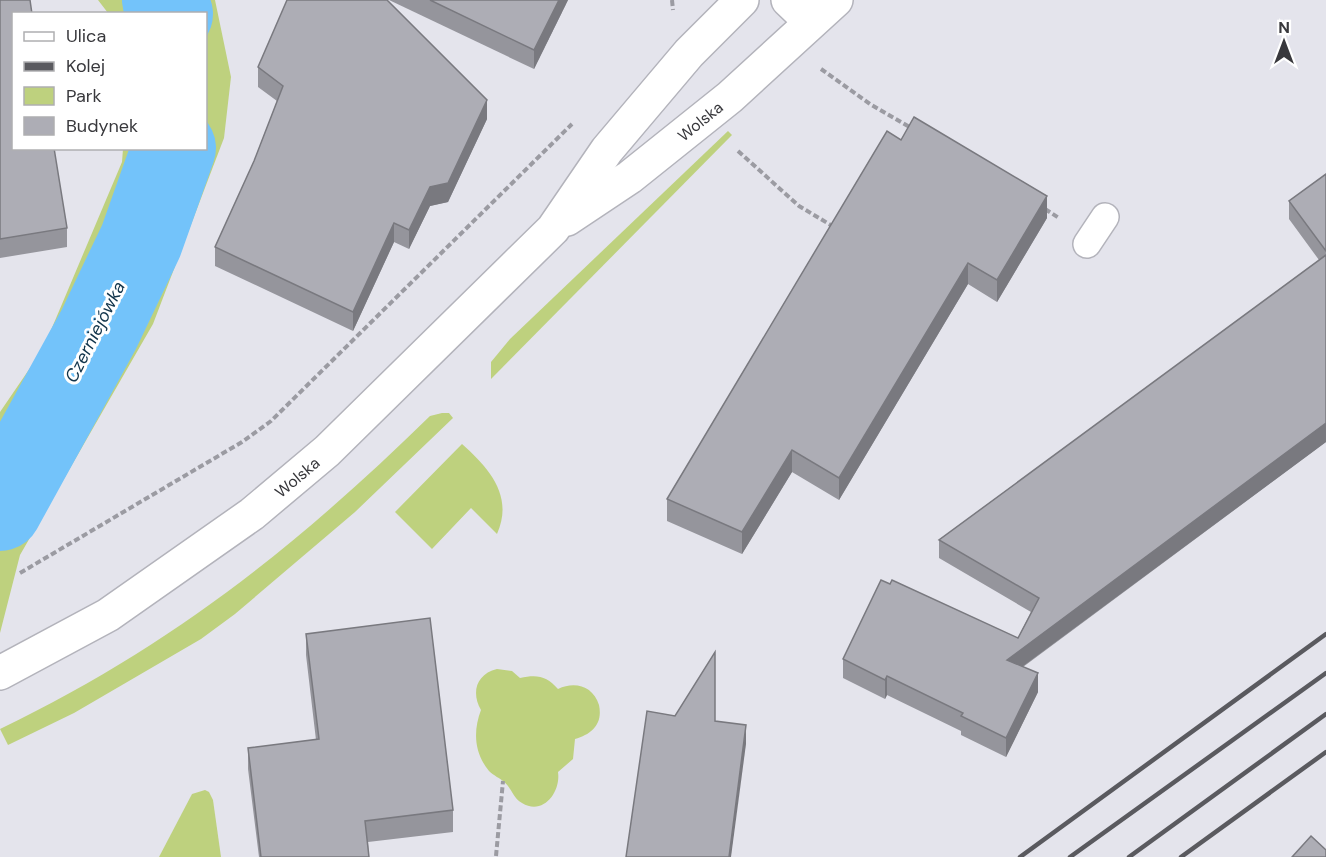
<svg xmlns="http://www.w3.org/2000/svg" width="1326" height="857" font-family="'DM Sans',sans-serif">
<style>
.green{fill:#bed17e}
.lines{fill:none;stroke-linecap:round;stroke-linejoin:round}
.river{stroke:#73c3fa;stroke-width:84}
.lane-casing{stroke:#b3b3bb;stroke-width:30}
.secondary-casing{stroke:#b3b3bb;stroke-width:36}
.path{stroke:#9b9ba2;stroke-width:4;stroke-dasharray:6 3;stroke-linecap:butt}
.lane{stroke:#fff;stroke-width:27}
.secondary{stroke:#fff;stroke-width:33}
.rail{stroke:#5a5a5f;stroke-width:4.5}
.wall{fill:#95959c}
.shaded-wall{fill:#79797f}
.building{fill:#adadb5;stroke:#79797f;stroke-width:1.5}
.labels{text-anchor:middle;stroke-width:6;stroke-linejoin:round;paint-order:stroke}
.street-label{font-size:16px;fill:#38383c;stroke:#fff}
.water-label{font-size:18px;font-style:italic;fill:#11344b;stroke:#fff}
</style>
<rect width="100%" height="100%" fill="#e4e4ec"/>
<!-- green -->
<g class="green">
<path d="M 98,0 L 215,0 L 231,77 L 224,138 L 153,324 L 20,555 L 0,633 L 0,412 L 43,349 L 122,162 L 123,149 L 206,148 L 206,14 L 108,13 Z"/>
<path d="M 728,131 L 732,135 L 491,379 L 491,362 L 510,339 Z"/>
<path d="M 442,413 L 449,413 L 453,418 L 355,512 L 235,614 L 201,639 L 74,713 L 8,745 L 0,729 C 170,647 296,547 430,416 Z"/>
<path d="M 462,444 C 489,468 514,496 497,534 L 471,508 L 432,549 L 395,512 Z"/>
<path d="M 497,669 L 512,671 L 520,678 C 537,674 547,676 558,689 C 575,681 593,686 599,705 C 603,724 592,734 575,739 L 573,759 L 558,772 C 561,792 543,816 522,803 C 512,797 512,788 504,782 C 500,778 494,776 489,771 C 474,753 473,731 481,710 C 471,693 476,674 497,669 Z"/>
<path d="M 205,790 L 209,792 L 213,800 L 221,857 L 159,857 L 192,794 Z"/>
</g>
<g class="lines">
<!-- river -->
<g class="river">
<path d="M 164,0 L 171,14"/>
<path d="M 0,509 L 99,329 L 141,241 L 174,148"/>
</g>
<!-- lane casing -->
<g class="lane-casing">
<path id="lane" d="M 1087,244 L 1105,217"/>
</g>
<!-- secondary casing -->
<g class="secondary-casing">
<g id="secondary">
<path d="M 788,0 L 811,22"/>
<path d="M 567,219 L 630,177 L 730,97 L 836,0"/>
<path d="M 0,673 L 108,615 L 252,514 L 327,451 L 553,229 L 607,150 L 689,53 L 742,0"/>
</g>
</g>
<!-- path -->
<g class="path">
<path d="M 672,0 L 673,10"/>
<path d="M 821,69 L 870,104 L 913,129"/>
<path d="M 738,151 L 799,206 L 834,227"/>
<path d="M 1045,209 L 1059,218"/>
<path d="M 20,573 L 242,442 L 271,421 L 572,124"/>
<path d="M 496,856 L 503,781"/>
</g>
<!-- lane -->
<use href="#lane" class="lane"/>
<!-- secondary -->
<use href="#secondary" class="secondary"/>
<!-- rail -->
<g class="rail">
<path d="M 1020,857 L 1326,634"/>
<path d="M 1070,857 L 1326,673"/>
<path d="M 1129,857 L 1326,714"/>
<path d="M 1181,857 L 1326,752"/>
</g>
</g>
<!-- wall -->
<g class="wall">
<path d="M 0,0 L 67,228 L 67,247 L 0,258 Z"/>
<path d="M 389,0 L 568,0 L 534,69 Z"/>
<path d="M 258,67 L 487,119 L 448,202 L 430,206 L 409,249 L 394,242 L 353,331 L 215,266 L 215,247 L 254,161 L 277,101 L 258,87 Z"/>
<path d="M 901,140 L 1047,218 L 997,302 L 968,284 L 839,500 L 792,472 L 742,554 L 667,521 L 667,499 Z"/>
<path d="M 1326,174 L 1326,442 L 1023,667 L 1038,692 L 1006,757 L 961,735 L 961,731 L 887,695 L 885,699 L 843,678 L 843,659 L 890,584 L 1018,638 L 1031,612 L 939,558 L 939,540 L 1319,260 L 1289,219 L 1289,201 Z"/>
<path d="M 306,634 L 453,810 L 453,832 L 368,842 L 369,857 L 259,857 L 248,769 L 248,748 L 316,740 L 306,655 Z"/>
</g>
<!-- shaded-wall -->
<g class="shaded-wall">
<path d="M 559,0 L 568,0 L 534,69 L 534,50 Z"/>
<path d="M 487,100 L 487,119 L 448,202 L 430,206 L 409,249 L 409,230 L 430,187 Z"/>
<path d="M 1047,196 L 1047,218 L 997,302 L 997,280 Z"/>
<path d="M 394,223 L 394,242 L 353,331 L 353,312 Z"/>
<path d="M 968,263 L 968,284 L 839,500 L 839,478 Z"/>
<path d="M 1326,423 L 1326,442 L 1007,678 L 1007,660 Z"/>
<path d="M 792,450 L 792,472 L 742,554 L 742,532 Z"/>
<path d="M 1038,673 L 1038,692 L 1006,757 L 1006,738 Z"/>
<path d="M 887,676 L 887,695 L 885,699 L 885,680 Z"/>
<path d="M 746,725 L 746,744 L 731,857 L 729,857 Z"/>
</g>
<!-- building -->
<g class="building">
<path d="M 0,0 L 30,0 L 32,14 L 14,14 L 14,148 L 54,148 L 67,228 L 0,239 Z"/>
<path d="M 287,0 L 387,0 L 487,100 L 448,183 L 430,187 L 409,230 L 394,223 L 353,312 L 215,247 L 254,161 L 283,86 L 258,67 Z"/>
<path d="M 430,0 L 559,0 L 534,50 Z"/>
<path d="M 914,117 L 1047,196 L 997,280 L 968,263 L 839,478 L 792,450 L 742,532 L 667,499 L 887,131 L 901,140 Z"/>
<path d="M 1326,174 L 1326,251 L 1289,201 Z"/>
<path d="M 1326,255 L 1326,423 L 1007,660 L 1038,673 L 1006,738 L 961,716 L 963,713 L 887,676 L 885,680 L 843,659 L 881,580 L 890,584 L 892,580 L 1018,638 L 1039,598 L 939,540 Z"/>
<path d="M 430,618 L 453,810 L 365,821 L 369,857 L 261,857 L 248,748 L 319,739 L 306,634 Z"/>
<path d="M 715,652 L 715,721 L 746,725 L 729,857 L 626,857 L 647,711 L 675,716 Z"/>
<path d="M 1311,836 L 1326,850 L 1326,857 L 1292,857 Z"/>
</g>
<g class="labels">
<!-- street labels -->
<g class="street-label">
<text transform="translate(700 121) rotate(-39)" y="6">Wolska</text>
<text transform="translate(297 477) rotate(-40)" y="6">Wolska</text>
</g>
<!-- water labels -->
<g class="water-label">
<text transform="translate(95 332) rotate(-63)" y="6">Czerniejówka</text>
</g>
</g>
<!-- legend -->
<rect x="12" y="12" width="195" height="138" fill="#ffffff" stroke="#afafb1" stroke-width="1.5"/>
<rect x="24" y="32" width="30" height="9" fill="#ffffff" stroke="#afafb1" stroke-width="1.5"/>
<text x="66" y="42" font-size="18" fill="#38383c">Ulica</text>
<rect x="24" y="62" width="30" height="9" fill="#5a5a5f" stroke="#afafb1" stroke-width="1.5"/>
<text x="66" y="72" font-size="18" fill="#38383c">Kolej</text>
<rect x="24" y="87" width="30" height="18" fill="#bed17e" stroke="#afafb1" stroke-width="1.5"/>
<text x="66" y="102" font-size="18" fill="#38383c">Park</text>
<rect x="24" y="117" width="30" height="18" fill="#adadb5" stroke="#afafb1" stroke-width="1.5"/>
<text x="66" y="132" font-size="18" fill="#38383c">Budynek</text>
<!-- north arrow -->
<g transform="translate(1284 42)" stroke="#ffffff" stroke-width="4.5" paint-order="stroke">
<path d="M0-4.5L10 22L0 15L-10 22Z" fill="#38383c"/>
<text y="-9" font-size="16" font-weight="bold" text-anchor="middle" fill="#38383c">N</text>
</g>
</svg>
